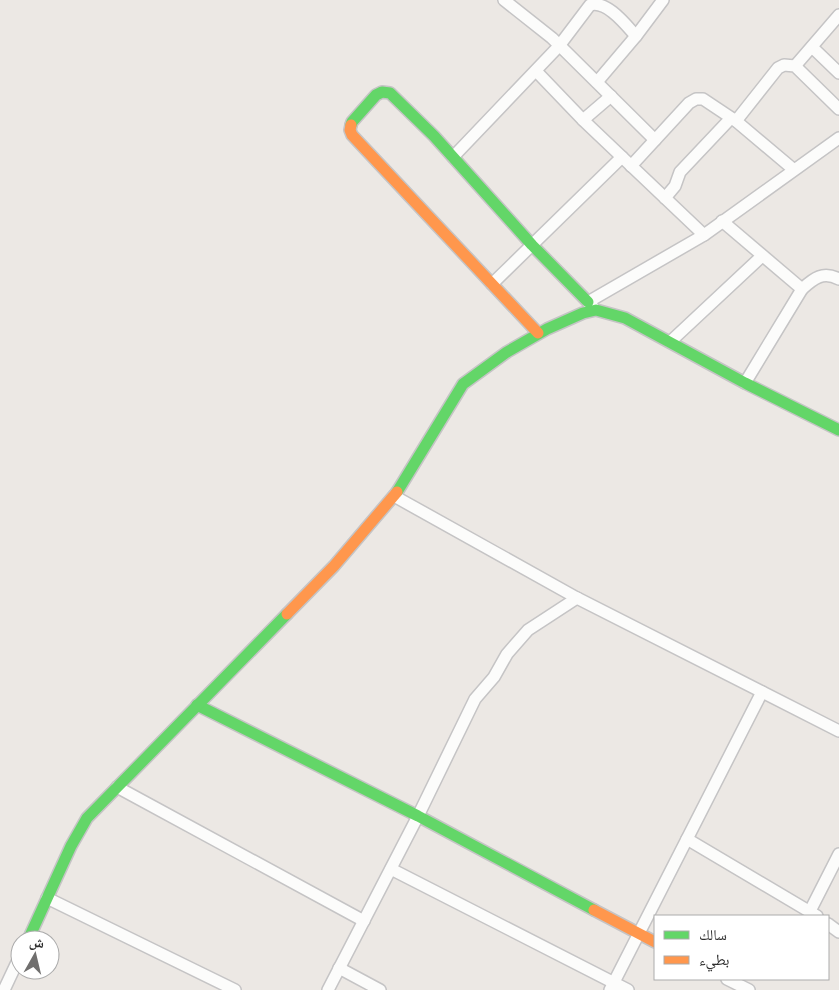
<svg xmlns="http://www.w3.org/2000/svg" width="839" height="990" font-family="'Exo 2','Noto Naskh Arabic',sans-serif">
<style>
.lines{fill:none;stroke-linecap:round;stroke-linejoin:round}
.street-casing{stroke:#c5c4c5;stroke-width:14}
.fast-casing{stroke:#c5c4c5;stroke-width:14}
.slow-casing{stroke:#c5c4c5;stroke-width:14}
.street{stroke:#fcfcfb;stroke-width:11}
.fast{stroke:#63d668;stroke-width:11}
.slow{stroke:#ff974d;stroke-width:11}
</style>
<rect width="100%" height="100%" fill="#ece8e4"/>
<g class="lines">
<!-- street casing -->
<g class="street-casing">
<g id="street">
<path d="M 504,0 L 552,38 L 655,140"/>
<path d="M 812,47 L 839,73"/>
<path d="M 795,66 L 839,15"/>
<path d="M 536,71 L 583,120 L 704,235"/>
<path d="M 597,82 L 636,36 L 663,0"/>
<path d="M 583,120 L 611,96"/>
<path d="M 736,121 L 778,68 L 784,65 L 795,66 L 839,109"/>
<path d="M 453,157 L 559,46 L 590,5 C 607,0 626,25 636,36"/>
<path d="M 631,166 L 689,103 L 696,99 L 703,99 L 736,121 L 793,169"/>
<path d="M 665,198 L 675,186 L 680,172 L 731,118"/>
<path d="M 722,221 L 802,289"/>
<path d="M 492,284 L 622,157"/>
<path d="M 593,307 L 588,302 L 704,235 L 839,138"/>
<path d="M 670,342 L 762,256"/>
<path d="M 745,383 L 802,289 C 814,278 823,271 839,279"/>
<path d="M 394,496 L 577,598 L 839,731"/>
<path d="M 117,787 L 364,921"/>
<path d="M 687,839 L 817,916"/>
<path d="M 391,869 L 628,990"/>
<path d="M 47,898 L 235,990"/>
<path d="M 810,911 L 839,854"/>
<path d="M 828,924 L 839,932"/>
<path d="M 339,968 L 380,990"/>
<path d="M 727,979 L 749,990"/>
<path d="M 4,990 L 20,956"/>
<path d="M 328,990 L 418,816 L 475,699 L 494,677 L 507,654 L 528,630 L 577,598"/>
<path d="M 610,990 L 762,692"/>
</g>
</g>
<!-- fast casing -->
<g class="fast-casing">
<g id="fast">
<path d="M 351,125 L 352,122 L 376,95 L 382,92 L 390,93 L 434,136 L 532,245 L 588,302"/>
<path d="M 397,492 L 463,384 L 507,352 L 547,329 L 583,313 L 596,310 L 625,318 L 745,383 L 839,430"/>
<path d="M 197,705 L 418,816 L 594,910"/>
<path d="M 28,940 L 71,846 L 87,818 L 287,614"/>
</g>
</g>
<!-- slow casing -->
<g class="slow-casing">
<g id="slow">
<path d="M 351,125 L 350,130 L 352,135 L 538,333"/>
<path d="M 287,614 L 334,566 L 397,492"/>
<path d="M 594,910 L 655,942"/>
</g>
</g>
<!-- street -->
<use href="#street" class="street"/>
<!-- fast -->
<use href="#fast" class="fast"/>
<!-- slow -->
<use href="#slow" class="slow"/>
</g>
<!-- legend -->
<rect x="654" y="915" width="175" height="65" fill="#ffffff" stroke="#ababab"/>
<rect x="664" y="931" width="25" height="8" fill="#63d668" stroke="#ababab"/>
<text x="699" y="940" font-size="15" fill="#2e2e2e">سالك</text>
<rect x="664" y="956" width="25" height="8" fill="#ff974d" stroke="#ababab"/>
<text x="699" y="965" font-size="15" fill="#2e2e2e">بطيء</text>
<!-- north arrow -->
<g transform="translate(35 955) rotate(8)"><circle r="24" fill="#ffffff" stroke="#ababab"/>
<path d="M0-4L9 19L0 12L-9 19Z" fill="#706f6e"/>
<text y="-8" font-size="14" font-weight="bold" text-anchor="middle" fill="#2e2e2e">ش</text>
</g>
</svg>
